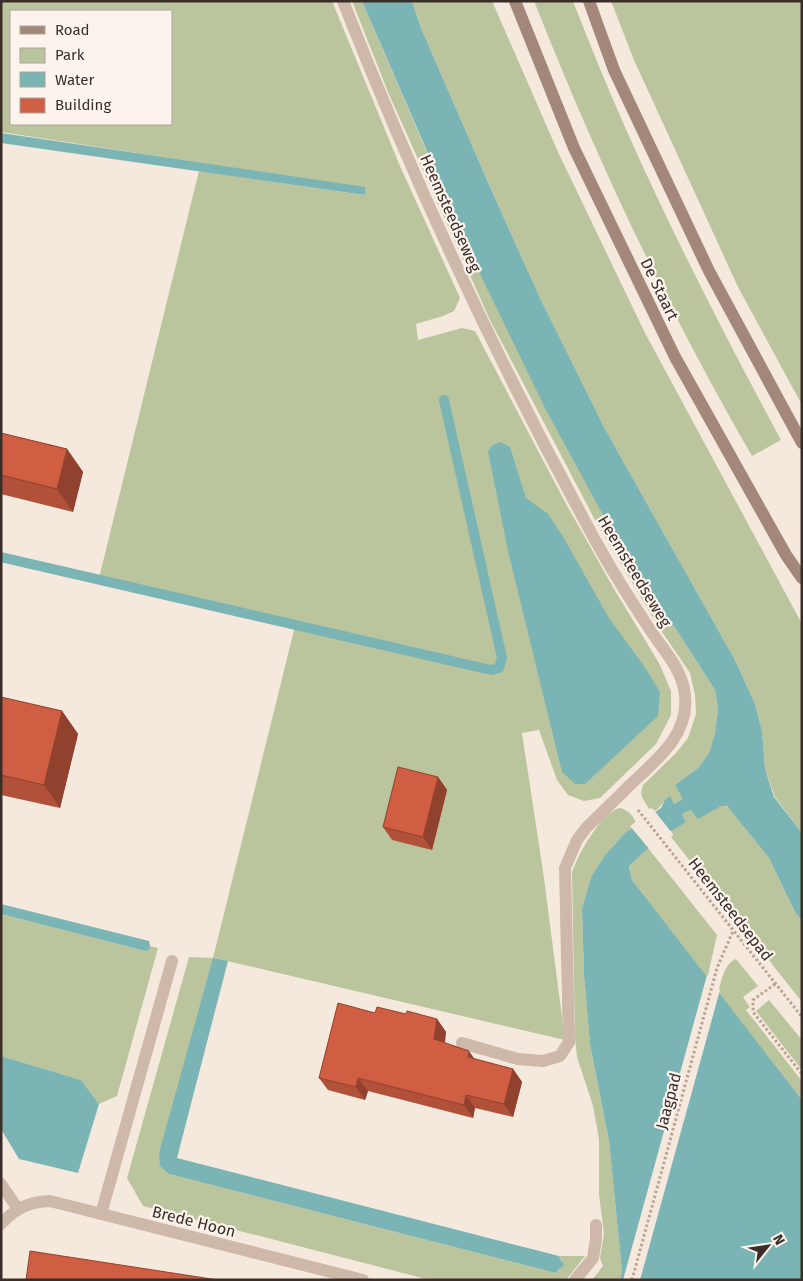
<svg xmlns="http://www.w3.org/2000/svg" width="803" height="1281" font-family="'Fira Sans',sans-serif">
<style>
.green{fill:#bac59d;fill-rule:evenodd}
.water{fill:#7bb4b4}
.pier{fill:#f5e9de}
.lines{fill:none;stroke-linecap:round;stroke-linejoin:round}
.stream{stroke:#7bb4b4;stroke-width:10}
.path{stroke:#baa293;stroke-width:3;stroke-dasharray:2.5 2.5;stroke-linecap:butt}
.service{stroke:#ceb8a9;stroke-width:12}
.minor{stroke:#ceb8a9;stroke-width:12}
.secondary{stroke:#a2877a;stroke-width:12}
.wall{fill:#b25139}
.shaded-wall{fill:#91422e}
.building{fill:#cf5e42;stroke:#91422e}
.labels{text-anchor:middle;stroke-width:4.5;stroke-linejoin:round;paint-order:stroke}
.street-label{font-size:16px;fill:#3b2e29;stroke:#fbf3ec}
</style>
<rect width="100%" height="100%" fill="#f5e9de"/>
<!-- green -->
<g class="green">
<path d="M 1,1 L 332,1 L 400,166 L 460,298 L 454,311 L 443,316 L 416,324 L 418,340 L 462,328 L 475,331 L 565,502 L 614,589 L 659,663 L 671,691 L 671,715 L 656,744 L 600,798 L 584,801 L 568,795 L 557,780 L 539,730 L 522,733 L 543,871 L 565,1040 L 214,958 L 169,1174 L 556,1273 L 560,1270 L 562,1260 L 559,1256 L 585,1256 L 566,1280 L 430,1280 L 143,1206 L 127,1178 L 189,957 L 213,958 L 295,626 L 98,582 L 199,171 L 364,195 L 365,188 L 1,132 ZM 11,11 L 171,11 L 171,124 L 11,124 Z"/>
<path d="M 352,1 L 362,1 L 426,150 L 657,607 L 676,629 L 715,690 L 718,708 L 715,733 L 709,753 L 698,768 L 675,785 L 684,799 L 674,804 L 670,797 C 663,801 661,807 655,811 L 651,808 L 649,809 L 642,797 L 641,792 L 643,785 L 676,753 L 688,738 L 696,714 L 695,695 L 690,673 L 656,623 L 595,520 L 490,320 L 388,92 Z"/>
<path d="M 412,1 L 492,1 L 558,152 L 644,331 L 802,624 L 802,833 L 775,797 L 765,769 L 762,731 L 755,704 L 735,660 L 605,429 L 540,298 L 490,187 L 421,28 Z"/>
<path d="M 534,1 L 573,1 C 631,153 704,297 781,440 L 752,456 C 668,311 596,158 534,1 Z"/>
<path d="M 611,1 L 802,1 L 802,405 L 738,287 L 634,60 Z"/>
<path d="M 724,805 L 730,809 L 769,858 L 795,912 L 802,921 L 802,1002 L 671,837 L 673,835 L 671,830 L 686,822 L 682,814 L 691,810 Z"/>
<path d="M 621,808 C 629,811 634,816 636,824 L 613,846 L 591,877 L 582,909 L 584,975 L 590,1044 L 609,1141 L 622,1271 L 620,1280 L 592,1280 L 603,1266 L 600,1258 L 604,1234 L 599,1194 L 599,1139 L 593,1106 L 577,1057 L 575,1038 L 572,872 C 578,855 602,810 621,808 Z"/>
<path d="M 648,848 L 717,935 L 707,979 L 632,880 L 629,865 Z"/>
<path d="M 1,914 L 145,951 L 150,946 L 158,948 L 117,1096 L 99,1104 L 81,1080 L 1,1056 Z"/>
<path d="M 736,959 L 758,986 L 743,997 L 750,1007 L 746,1010 L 802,1081 L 802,1100 L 718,992 C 722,980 724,964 736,959 Z"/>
<path d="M 769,1000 L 802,1040 L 802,1070 L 756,1011 Z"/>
</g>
<!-- water -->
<g class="water">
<path d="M 362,1 L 412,1 L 421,28 L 490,187 L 540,298 L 605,429 L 735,660 L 755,704 L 762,731 L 765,769 L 774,797 L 802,833 L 802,921 L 795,912 L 769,858 L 727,806 L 721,806 L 698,819 L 691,810 L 682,814 L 686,822 C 665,834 646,849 629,866 L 632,880 L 802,1100 L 802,1280 L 620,1280 L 622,1271 L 609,1141 L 590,1044 L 584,975 L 582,909 L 591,877 L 606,854 L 625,833 L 661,808 L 665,800 L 670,796 L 674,804 L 683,799 L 675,785 L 698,768 L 709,753 L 715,733 L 718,708 L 715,690 L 676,629 L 657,607 L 608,524 L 546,410 L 482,278 Z"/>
<path d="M 1,133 L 365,187 L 365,195 L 1,143 Z"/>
<path d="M 501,442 L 510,447 L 526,498 L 548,514 L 562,535 L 609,618 L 644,666 L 660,692 L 658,716 L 585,784 L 575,784 L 562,772 L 508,551 L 488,451 L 493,445 Z"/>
<path d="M 1,904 L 149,941 L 150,945 L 149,950 L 145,951 L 1,914 Z"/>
<path d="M 213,958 L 228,961 L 177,1158 L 559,1256 L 564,1265 L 556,1273 L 169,1174 L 160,1166 L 159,1153 Z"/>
<path d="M 1,1056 L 81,1080 L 99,1104 L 78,1173 L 19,1159 L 1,1129 Z"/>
</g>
<!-- pier -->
<g class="pier">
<path d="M 653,809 L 672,833 L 650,850 L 630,826 Z"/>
<path d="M 707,975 L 720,990 L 640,1280 L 623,1280 Z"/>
</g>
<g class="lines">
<!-- stream -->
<path class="stream" d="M 1,557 L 491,670 L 499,668 L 502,658 L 444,400"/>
<!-- path -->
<g class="path">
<path d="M 638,810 L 802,1017"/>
<path d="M 775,984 L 753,1000 L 753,1012 L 802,1074"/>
<path d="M 632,1280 L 717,968 L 733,931"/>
</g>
<!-- service -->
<g class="service">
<path d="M 462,1043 L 518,1059 L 543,1061 L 560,1056 L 569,1042 L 565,868 L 577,840 L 586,828 L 622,793"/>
<path d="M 101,1214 L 172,961"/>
<path d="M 575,1280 L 593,1258 L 596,1239 L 596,1225"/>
</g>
<!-- minor -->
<g class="minor">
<path d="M 343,1 C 412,177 491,347 580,512 C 600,551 623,589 647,625 C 661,648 682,667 685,695 C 690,739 649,765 622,793"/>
<path d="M 1,1184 L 18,1209"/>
<path d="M 1,1224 C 16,1208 28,1202 50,1201 L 363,1280"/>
</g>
<!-- secondary -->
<g class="secondary">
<path d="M 515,1 L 574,148 L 675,357 L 786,555 L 802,578"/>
<path d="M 589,1 L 614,70 L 709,271 L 802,443"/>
</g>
</g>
<!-- wall -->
<g class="wall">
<path d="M 1,433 L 67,449 L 83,472 L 73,512 L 1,494 Z"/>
<path d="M 1,697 L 62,711 L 78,734 L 60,808 L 1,795 Z"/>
<path d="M 438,777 L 447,790 L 432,850 L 392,840 L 383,827 Z"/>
<path d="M 375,1013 L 437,1019 L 446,1032 L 445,1043 L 475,1059 L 513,1069 L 522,1082 L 513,1117 L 475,1108 L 473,1118 L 368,1091 L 365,1100 L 328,1090 L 319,1078 Z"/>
</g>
<!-- shaded-wall -->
<g class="shaded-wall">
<path d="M 67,449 L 83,472 L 73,512 L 57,489 Z"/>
<path d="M 62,711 L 78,734 L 60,808 L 44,785 Z"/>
<path d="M 438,777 L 447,790 L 432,850 L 423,837 Z"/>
<path d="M 437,1019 L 446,1032 L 443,1052 L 434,1039 Z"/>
<path d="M 469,1051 L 478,1064 L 468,1057 Z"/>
<path d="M 513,1069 L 522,1082 L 513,1117 L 504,1104 Z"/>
<path d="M 358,1078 L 368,1091 L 365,1100 L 356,1087 Z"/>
<path d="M 466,1095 L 475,1108 L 473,1118 L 464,1105 Z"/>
</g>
<!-- building -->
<g class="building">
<path d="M 1,433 L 67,449 L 57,489 L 1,475 Z"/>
<path d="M 1,697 L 62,711 L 44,785 L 1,775 Z"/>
<path d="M 398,767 L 438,777 L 423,837 L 383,827 Z"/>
<path d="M 338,1003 L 375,1013 L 377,1007 L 406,1014 L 407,1011 L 437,1019 L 434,1039 L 469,1051 L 468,1057 L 513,1069 L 504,1104 L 466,1095 L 464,1105 L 358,1078 L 356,1087 L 319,1078 Z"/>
<path d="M 30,1251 L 218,1280 L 26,1280 Z"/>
</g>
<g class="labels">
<!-- street labels -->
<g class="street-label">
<text transform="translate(451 213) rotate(66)" y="6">Heemsteedseweg</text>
<text transform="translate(660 289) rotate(64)" y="6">De Staart</text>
<text transform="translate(635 571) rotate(59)" y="6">Heemsteedseweg</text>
<text transform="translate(731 909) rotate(52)" y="6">Heemsteedsepad</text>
<text transform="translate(668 1101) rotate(-75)" y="6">Jaagpad</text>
<text transform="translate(194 1221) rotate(14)" y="6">Brede Hoon</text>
</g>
</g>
<!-- border -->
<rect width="803" height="1281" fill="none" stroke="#3b2e29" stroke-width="5"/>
<!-- legend -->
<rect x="10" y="10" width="162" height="115" fill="#fbf3ec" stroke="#aea49e"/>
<rect x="20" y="26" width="25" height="8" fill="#a2877a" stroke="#aea49e"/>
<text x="55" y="35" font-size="15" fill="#3b2e29">Road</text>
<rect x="20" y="48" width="25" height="15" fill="#bac59d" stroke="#aea49e"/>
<text x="55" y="60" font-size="15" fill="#3b2e29">Park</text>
<rect x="20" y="72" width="25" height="15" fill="#7bb4b4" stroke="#aea49e"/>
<text x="55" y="85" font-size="15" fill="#3b2e29">Water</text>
<rect x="20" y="98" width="25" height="15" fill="#cf5e42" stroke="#aea49e"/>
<text x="55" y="110" font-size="15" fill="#3b2e29">Building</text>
<!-- north arrow -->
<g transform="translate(768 1246) rotate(60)" stroke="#fbf3ec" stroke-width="4" paint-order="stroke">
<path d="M0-4L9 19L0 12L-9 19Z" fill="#3b2e29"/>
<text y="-8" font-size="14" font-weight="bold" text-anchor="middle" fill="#3b2e29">N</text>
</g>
</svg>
